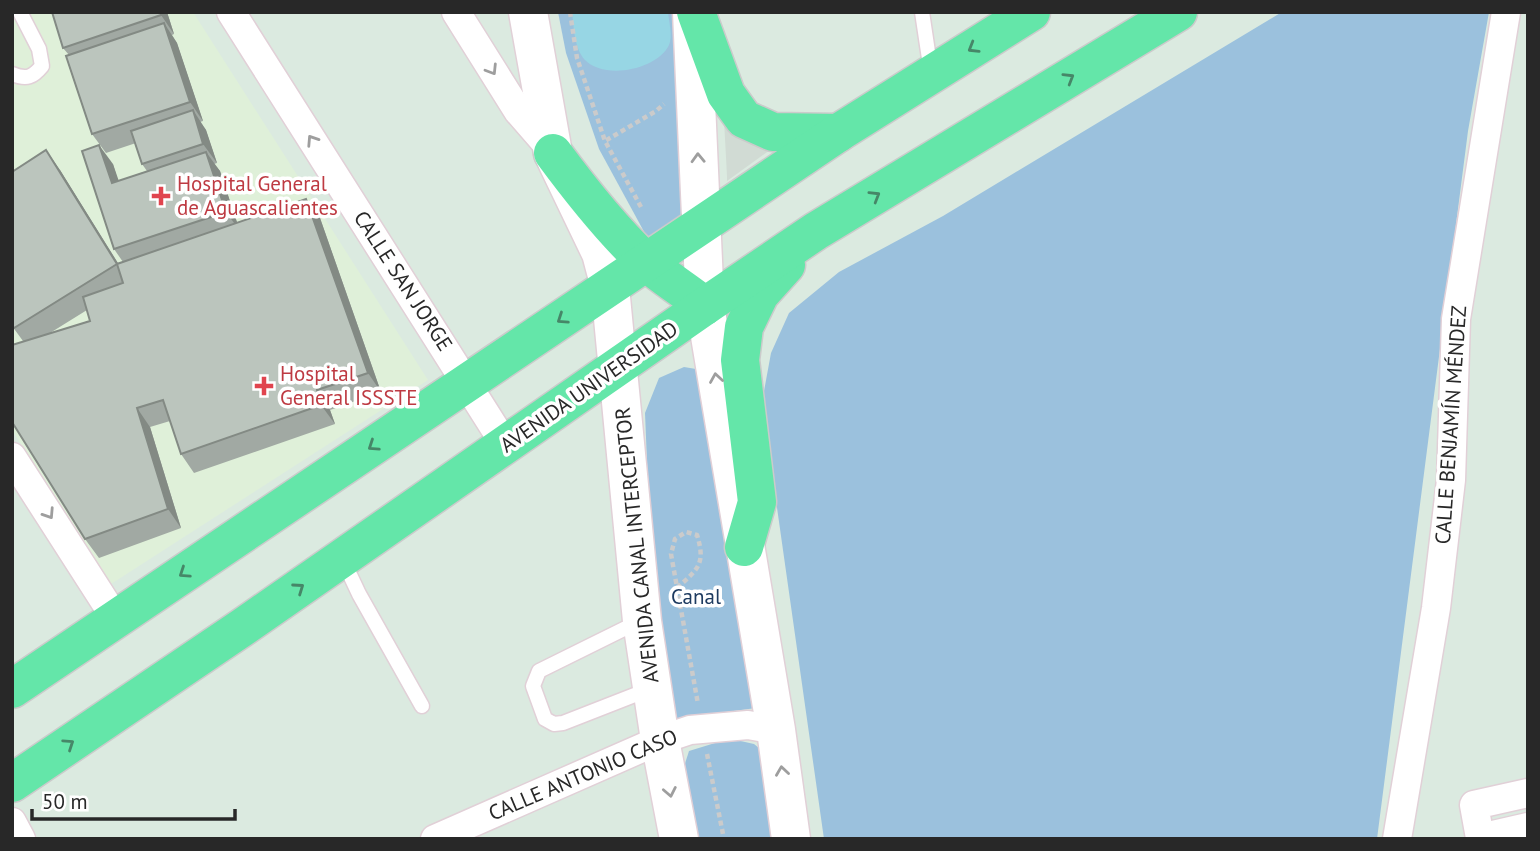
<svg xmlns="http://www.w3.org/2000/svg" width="1540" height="851" font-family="'PT Sans',sans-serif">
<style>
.medical{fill:#dff0d9}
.green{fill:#9bc1dd}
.pitch{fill:#97d6e4}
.plaza{fill:#d1dbd4}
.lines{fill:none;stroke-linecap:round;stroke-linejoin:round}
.lane-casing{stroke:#e1d0d7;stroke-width:17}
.street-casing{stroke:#e1d0d7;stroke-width:31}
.secondary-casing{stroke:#e1d0d7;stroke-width:41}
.primary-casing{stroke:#cbcbcb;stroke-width:41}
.path{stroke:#cbcbcb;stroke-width:4.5;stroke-dasharray:5 3.5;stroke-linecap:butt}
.lane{stroke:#fff;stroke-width:14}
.street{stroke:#fff;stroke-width:28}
.secondary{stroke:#fff;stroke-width:38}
.primary{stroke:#64e6a9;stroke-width:38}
.wall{fill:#a1a9a3;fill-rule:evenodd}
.shaded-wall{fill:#838a84}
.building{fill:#bbc5bd;stroke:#838a84;stroke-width:2}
.oneway{stroke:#468768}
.oneway2{stroke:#9e9e9e}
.health-dot{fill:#e0444e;stroke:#fff;stroke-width:2.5}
.labels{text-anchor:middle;stroke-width:7;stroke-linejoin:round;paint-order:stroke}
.health-label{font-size:21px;fill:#be3a42;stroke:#fff;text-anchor:start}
.street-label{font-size:21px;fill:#282828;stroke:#fff}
.park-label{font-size:21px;fill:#1e3b60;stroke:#fff}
</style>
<rect width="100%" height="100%" fill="#dbeae0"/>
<!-- medical -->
<path class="medical" d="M 12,12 L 193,12 L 428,380 L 111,584 L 12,430 Z"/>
<!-- green -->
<g class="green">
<path d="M 558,12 L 690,12 L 698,211 L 648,239 L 599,149 L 566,53 Z"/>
<path d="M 1282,12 L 1489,12 L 1468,131 L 1377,839 L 824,839 L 762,402 L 771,353 L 789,313 L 839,272 L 943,216 Z"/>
<path d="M 684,367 L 702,370 L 756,708 L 674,719 L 653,609 L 645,413 L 659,378 Z"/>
<path d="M 736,740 L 754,744 L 764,752 L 776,839 L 693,839 L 682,773 L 689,751 L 715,743 Z"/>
</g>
<!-- pitch -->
<path class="pitch" d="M 572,12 L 668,12 C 669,22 673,36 669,45 C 657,70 604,80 585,60 C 574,48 574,27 572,12 Z"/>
<!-- plaza -->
<path class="plaza" d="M 724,120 L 770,150 L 727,181 L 727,176 Z"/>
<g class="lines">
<!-- lane casing -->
<g class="lane-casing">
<g id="lane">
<path d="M 922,12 L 931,72"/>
<path d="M 12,74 C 27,80 33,77 42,66 L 39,49 L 20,12"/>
<path d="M 343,560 L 359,594 L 422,706"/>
<path d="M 640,621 L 539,671 L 533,686 L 545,719 L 554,724 L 563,723 L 650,689"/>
</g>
</g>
<!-- street casing -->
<g class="street-casing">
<g id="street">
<path d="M 231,12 L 506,446"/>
<path d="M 456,12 L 518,111 L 552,150"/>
<path d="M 12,457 L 116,619"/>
<path d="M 1528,793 L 1474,805 L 1480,838 L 1528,827"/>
<path d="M 12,822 L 21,839"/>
<path d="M 435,839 L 660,740 L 690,730 L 748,725 L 776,730"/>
<path d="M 1397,839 L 1436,608 L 1451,480 L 1456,319 L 1506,12"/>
</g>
</g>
<!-- secondary casing -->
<g class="secondary-casing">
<g id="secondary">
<path d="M 528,12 L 553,153 L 601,253 L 610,287 L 642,621 L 660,740 L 679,839"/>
<path d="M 692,12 L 705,306 L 776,730 L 791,839"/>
</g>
</g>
<!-- primary casing -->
<g class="primary-casing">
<g id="primary">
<path d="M 696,12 L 726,94 L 744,119 L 773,132 L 838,133"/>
<path d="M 553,153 C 581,191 610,228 644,260 C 663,277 685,290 705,306"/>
<path d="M 744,547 L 757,502 L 740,360 L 744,327 L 760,294 L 786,265"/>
<path d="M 12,689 L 838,133 L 1031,12"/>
<path d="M 12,783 L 243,627 L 705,306 L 816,231 L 1178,12"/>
</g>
</g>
<!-- path -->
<g class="path">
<path d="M 570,12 L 577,58 L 605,141"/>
<path d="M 641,207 L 605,141 L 656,111 L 664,104"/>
<path d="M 677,588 C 698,569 706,564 697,535 L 686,532 L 675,539 L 671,554 L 698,704"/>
<path d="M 707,754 L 724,839"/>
</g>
<!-- lane -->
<use href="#lane" class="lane"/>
<!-- street -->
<use href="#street" class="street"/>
<!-- secondary -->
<use href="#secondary" class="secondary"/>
<!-- primary -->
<use href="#primary" class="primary"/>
</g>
<!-- wall -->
<path class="wall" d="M 167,12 L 174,34 L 172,35 L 177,43 L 203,121 L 200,122 L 206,130 L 217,163 L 214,164 L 220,171 L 237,223 L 320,218 L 381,392 L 330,410 L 335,424 L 194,473 L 181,454 L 170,421 L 150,427 L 181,528 L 99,558 L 85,539 L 23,341 L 12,326 L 60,170 L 118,263 L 123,262 L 114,249 L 113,164 L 118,181 L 147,171 L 142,164 L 136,143 L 106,153 L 92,134 L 69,55 L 63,48 ZM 87,310 L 90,321 L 50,333 Z"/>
<!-- shaded-wall -->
<g class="shaded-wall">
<path d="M 160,12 L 167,12 L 174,34 L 161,15 Z"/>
<path d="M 164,23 L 177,43 L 203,121 L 190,102 Z"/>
<path d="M 193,110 L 206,130 L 217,163 L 203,144 Z"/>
<path d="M 99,145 L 113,164 L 126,202 L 112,183 Z"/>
<path d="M 46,150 L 60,170 L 130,283 L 117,264 Z"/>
<path d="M 206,152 L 220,171 L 240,231 L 226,212 Z"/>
<path d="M 306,199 L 320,218 L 381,392 L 368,373 Z"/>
<path d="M 317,390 L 330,410 L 335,424 L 321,405 Z"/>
<path d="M 137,408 L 150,427 L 181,528 L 168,509 Z"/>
</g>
<!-- building -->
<g class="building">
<path d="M 52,12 L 160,12 L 161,15 L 63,48 Z"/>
<path d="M 164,23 L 190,102 L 92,134 L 66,56 Z"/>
<path d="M 193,110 L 203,144 L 142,164 L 131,131 Z"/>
<path d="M 99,145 L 112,183 L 206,152 L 226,212 L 114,249 L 82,151 Z"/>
<path d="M 46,150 L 117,264 L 14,328 L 12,326 L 12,172 Z"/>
<path d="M 306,199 L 368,373 L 317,390 L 321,405 L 181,454 L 163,400 L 137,408 L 168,509 L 85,539 L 12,422 L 12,345 L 90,321 L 83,297 L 123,283 L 117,264 Z"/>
</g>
<!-- one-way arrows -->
<defs><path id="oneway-chevron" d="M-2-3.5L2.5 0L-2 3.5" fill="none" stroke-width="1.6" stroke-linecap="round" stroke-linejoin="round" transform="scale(1.75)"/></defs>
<g class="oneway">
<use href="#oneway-chevron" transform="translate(973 48) rotate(149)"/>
<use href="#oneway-chevron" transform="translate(1069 78) rotate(-31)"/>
<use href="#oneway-chevron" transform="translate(875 196) rotate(-31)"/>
<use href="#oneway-chevron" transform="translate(562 319) rotate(146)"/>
<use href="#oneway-chevron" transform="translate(373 446) rotate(146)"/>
<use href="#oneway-chevron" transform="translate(184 573) rotate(146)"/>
<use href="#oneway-chevron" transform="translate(299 588) rotate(-35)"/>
<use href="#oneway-chevron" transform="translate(69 744) rotate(-34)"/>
</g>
<g class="oneway2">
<use href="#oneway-chevron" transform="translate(492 70) rotate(58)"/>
<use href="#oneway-chevron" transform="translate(312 140) rotate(-123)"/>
<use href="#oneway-chevron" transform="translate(698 158) rotate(-92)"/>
<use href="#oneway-chevron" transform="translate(716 378) rotate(-99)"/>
<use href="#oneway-chevron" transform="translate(49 514) rotate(57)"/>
<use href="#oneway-chevron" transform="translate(782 771) rotate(-98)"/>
<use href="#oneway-chevron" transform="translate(670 792) rotate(79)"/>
</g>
<!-- markers -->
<g class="health-dot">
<path d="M157.5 185.5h7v7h7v7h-7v7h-7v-7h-7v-7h7z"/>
<path d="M260.5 375.5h7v7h7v7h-7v7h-7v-7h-7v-7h7z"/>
</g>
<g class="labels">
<!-- health labels -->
<g class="health-label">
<text x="177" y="191">Hospital General<tspan x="177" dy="24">de Aguascalientes</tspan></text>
<text x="280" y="381">Hospital<tspan x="280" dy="24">General ISSSTE</tspan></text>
</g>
<!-- street labels -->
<g class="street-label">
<text transform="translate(403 281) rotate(57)" y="7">CALLE SAN JORGE</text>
<text transform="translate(589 387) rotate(-35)" y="7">AVENIDA UNIVERSIDAD</text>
<text transform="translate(1451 425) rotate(-86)" y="7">CALLE BENJAMÍN MÉNDEZ</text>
<text transform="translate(637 545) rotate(-96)" y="7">AVENIDA CANAL INTERCEPTOR</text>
<text transform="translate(583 775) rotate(-23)" y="7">CALLE ANTONIO CASO</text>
</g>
<!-- park labels -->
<g class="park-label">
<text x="696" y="604">Canal</text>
</g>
</g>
<!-- border -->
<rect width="1540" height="851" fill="none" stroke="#282828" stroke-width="28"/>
<!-- scale -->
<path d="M32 809v10h203v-10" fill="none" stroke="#282828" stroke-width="3.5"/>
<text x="42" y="809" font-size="21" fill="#282828" stroke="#ffffff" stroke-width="5" paint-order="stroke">50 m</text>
</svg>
